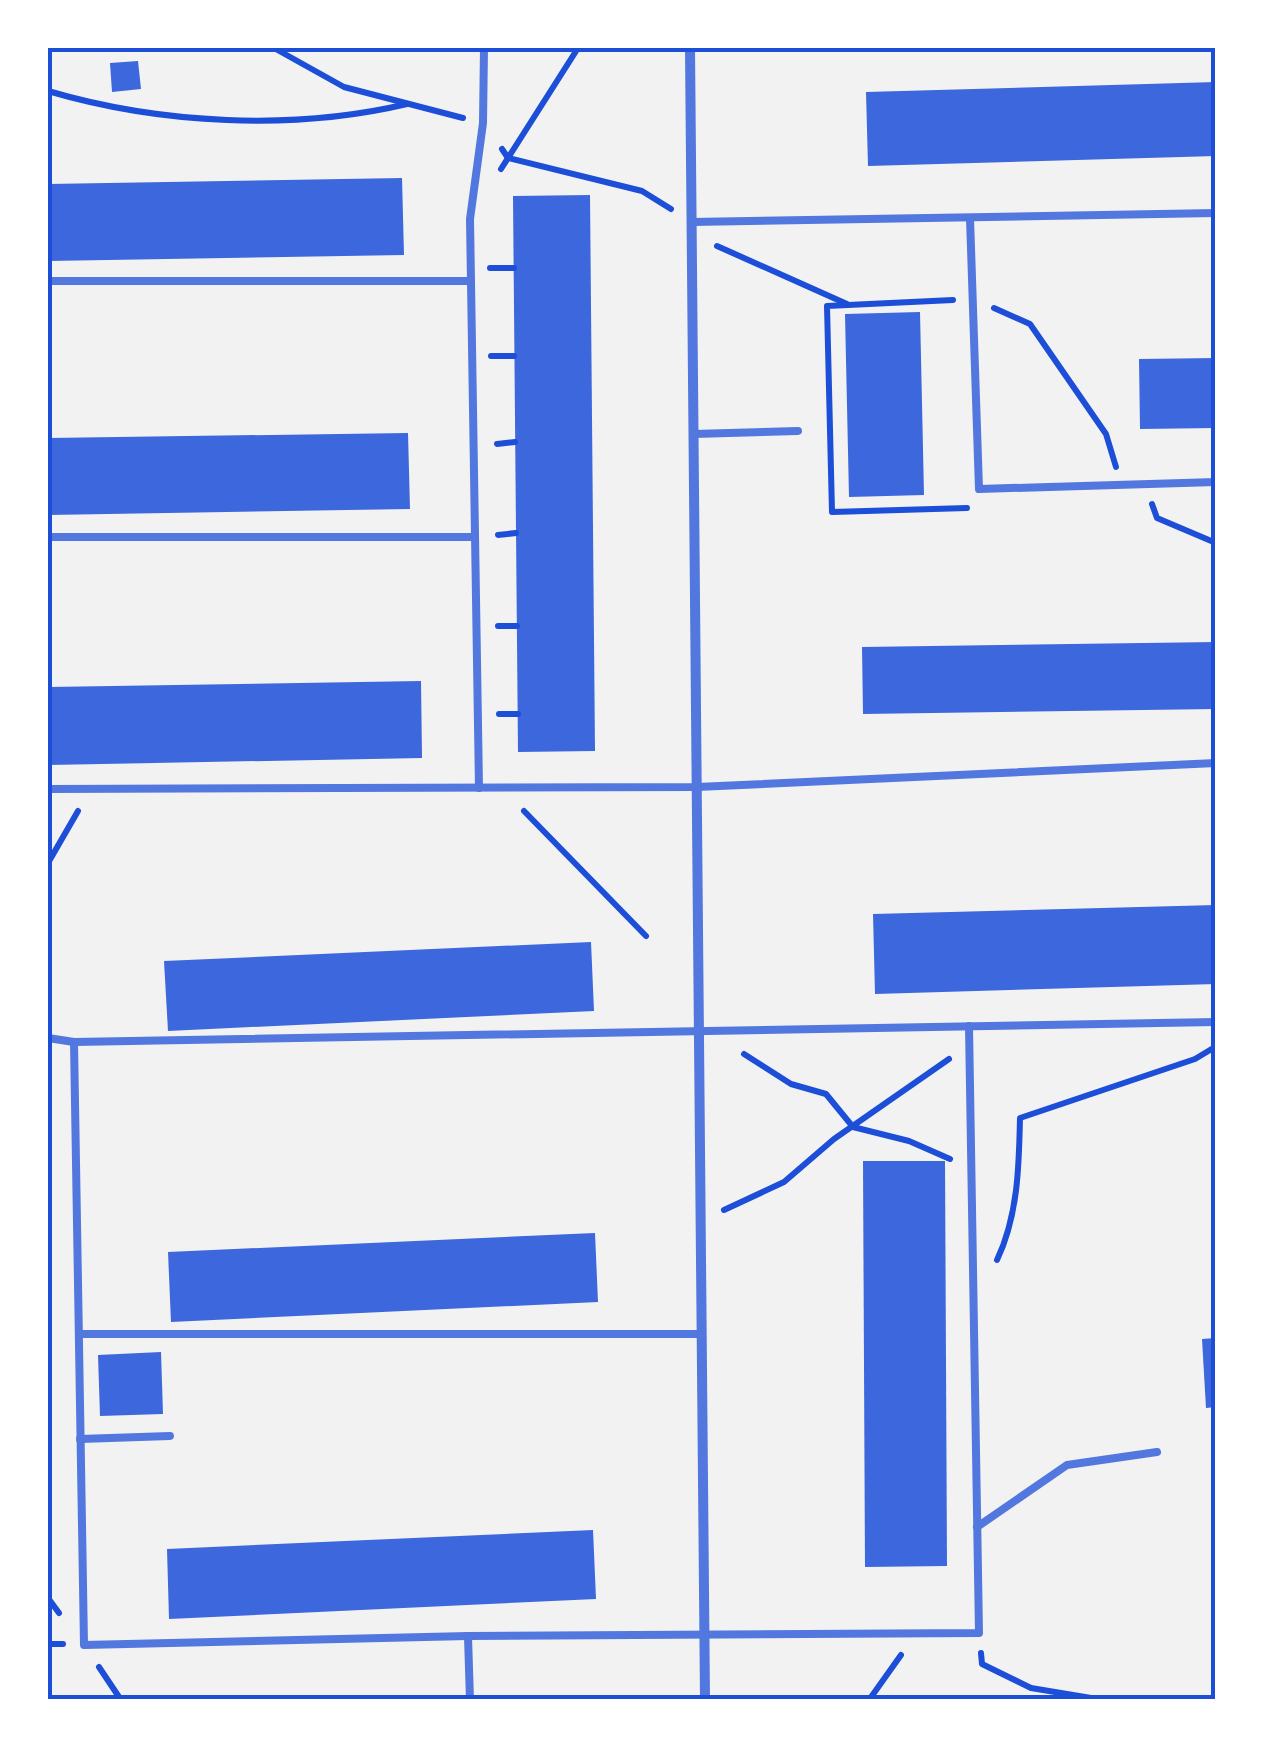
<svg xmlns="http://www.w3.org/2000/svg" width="1263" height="1747" font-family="Manrope,sans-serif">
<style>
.building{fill:#3d67dc}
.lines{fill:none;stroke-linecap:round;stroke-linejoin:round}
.path{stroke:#1d4ed8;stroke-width:6}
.service{stroke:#5277de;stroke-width:8}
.minor{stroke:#5277de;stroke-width:10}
.neatline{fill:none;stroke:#1d4ed8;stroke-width:4}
</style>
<rect width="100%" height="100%" fill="#f2f2f2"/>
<!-- building -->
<g class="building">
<path d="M 138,61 L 141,89 L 112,92 L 110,63 Z"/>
<path d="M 1216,82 L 1216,156 L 868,166 L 866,92 Z"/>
<path d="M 402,178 L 404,255 L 48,261 L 48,184 Z"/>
<path d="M 590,195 L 595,751 L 518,752 L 513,196 Z"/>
<path d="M 920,312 L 924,495 L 849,497 L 845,314 Z"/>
<path d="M 1216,358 L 1216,428 L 1140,429 L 1139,359 Z"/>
<path d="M 408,433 L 410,509 L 48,515 L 48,438 Z"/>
<path d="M 1216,642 L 1216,709 L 863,714 L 862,647 Z"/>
<path d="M 421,681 L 422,758 L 48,765 L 48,687 Z"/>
<path d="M 1216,905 L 1216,984 L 875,994 L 873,914 Z"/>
<path d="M 591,942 L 594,1011 L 168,1031 L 164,961 Z"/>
<path d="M 863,1161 L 945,1161 L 947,1566 L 865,1567 Z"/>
<path d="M 595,1233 L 598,1302 L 171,1322 L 168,1252 Z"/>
<path d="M 1216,1338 L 1216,1407 L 1206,1408 L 1202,1339 Z"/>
<path d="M 161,1352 L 163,1414 L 100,1416 L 98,1355 Z"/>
<path d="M 593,1530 L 596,1599 L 169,1619 L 167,1549 Z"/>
</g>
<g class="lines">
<!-- path -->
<g class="path">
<path d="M 274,48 L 344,87 L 463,118"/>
<path d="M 48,91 C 160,124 293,131 407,104"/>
<path d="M 502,149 L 508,158 L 642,191 L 671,209"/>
<path d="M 501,169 L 578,48"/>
<path d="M 717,246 L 847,304"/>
<path d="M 490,268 L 514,268"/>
<path d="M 953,300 L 827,306 L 832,512 L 967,508"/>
<path d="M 994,308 L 1030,324 L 1106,434 L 1116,467"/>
<path d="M 491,356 L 514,356"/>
<path d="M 497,444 L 515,442"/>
<path d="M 1152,504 L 1157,518 L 1216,543"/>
<path d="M 498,535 L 516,533"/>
<path d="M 498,626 L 517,626"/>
<path d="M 499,714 L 518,714"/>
<path d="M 524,811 L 646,936"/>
<path d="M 48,863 L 78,811"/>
<path d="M 744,1054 L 791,1084 L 826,1094 L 853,1127 L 909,1141 L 950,1159"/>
<path d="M 724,1210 L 784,1182 L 834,1139 L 949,1059"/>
<path d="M 997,1260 C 1018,1216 1019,1166 1020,1118 L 1195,1059 L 1215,1047"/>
<path d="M 48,1598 L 59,1613"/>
<path d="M 48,1644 L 63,1644"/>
<path d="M 981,1653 L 982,1664 L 1031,1688 L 1103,1700"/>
<path d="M 99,1667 L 121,1700"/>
<path d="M 869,1700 L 901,1655"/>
</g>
<!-- service -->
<g class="service">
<path d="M 970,218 L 979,489 L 1216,482"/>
<path d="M 692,222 L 1216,213"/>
<path d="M 48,281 L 471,281"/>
<path d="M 694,434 L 798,431"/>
<path d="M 48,537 L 475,537"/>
<path d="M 479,788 L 470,219 L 483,123 L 484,48"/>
<path d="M 48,789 L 697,787 L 1216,763"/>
<path d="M 48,1038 L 74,1042 L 1216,1022"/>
<path d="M 74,1042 L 84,1645 L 468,1636 L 979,1633 L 969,1026"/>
<path d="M 79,1334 L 701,1334"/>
<path d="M 80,1439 L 170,1436"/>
<path d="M 977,1527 L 1067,1465 L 1157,1452"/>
<path d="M 468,1636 L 470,1700"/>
</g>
<!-- minor -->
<path class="minor" d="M 690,48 L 705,1700"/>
</g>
<!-- border -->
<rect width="1263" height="1747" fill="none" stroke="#ffffff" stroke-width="100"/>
<rect x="50" y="50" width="1163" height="1647" class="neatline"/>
</svg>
